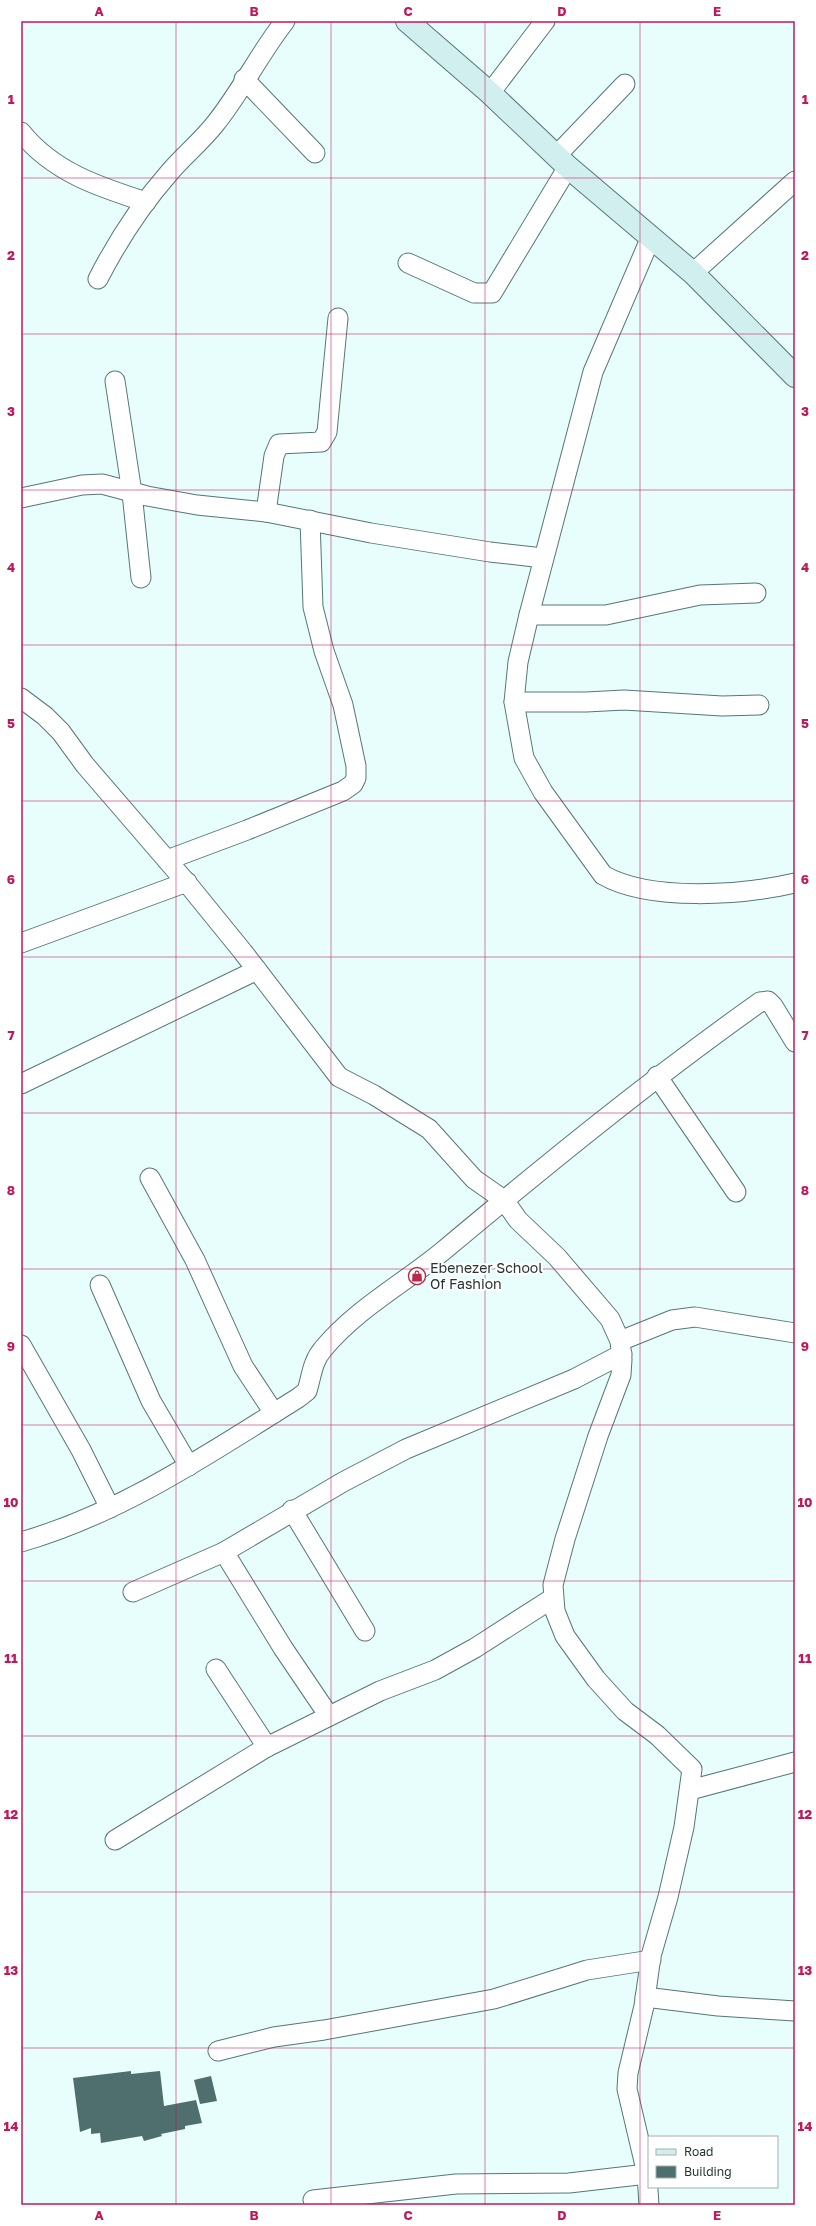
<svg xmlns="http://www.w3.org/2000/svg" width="816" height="2226" font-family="'Golos Text',sans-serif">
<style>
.building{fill:#4e6f6e}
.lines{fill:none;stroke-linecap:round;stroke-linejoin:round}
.street-casing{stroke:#567676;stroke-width:21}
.secondary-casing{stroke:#567676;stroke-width:24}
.street{stroke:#fff;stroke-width:19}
.secondary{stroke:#d1efee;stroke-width:22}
.grid{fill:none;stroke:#c2185b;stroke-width:1;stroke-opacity:0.55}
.labels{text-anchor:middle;stroke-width:4;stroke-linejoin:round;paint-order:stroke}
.poi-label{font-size:14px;fill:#253332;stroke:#fff;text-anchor:start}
.neatline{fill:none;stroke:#c2185b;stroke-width:1.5}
.grid-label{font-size:13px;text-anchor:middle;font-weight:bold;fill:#c2185b}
</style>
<rect width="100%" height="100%" fill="#e8fefd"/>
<!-- building -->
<g class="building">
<path d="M 131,2071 L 131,2074 L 160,2071 L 164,2106 L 196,2100 L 202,2123 L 185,2126 L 185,2129 L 161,2134 L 162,2136 L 144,2141 L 142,2136 L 101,2143 L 100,2133 L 91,2134 L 91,2128 L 80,2132 L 73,2078 Z"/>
<path d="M 211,2076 L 217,2101 L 200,2104 L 194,2080 Z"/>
</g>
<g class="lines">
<!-- street casing -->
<g class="street-casing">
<g id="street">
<path d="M 244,79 L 315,153"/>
<path d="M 490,93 L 545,21"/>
<path d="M 21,132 C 53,172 99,187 146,202"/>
<path d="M 556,156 L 625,84"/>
<path d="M 651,237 L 593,372 L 529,615 L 518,662 L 514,702 L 524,758 L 543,792 L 603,875 C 650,902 743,895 795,883"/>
<path d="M 408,263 L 474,293 L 492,293 L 568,167"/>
<path d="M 693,273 L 795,181"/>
<path d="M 98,279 C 118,240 140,206 169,173 C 183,156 201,142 215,124 C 241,92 259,54 285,21"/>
<path d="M 115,381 L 132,493 L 141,578"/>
<path d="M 21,498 L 82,485 L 102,484 L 147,496 L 197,505 L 266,512 L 371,533 L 490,552 L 543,558"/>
<path d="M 266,512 L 274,456 L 279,444 L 321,442 L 327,432 L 338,318"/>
<path d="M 529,615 L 606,615 L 700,595 L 756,593"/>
<path d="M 21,698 L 45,716 L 61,732 L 85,765 L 191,888 L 243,952 L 339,1077 L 374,1095 L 429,1129 L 474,1179 L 504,1200 L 518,1220 L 557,1257 L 610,1319 L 620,1341 L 622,1359 L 621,1375 L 598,1436 L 565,1539 L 553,1585 L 555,1611 L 565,1636 L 596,1679 L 625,1711 L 657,1735 L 692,1769 L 684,1827 L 668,1897 L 651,1956 L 644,2006 L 628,2073 L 627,2089 L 647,2174 L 649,2205"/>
<path d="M 514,702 L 586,702 L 624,700 L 722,706 L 759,705"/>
<path d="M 167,860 L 247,830 L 343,791 L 353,784 L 356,778 L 356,766 L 343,705 L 324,651 L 313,607 L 310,520"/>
<path d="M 21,943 L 187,882"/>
<path d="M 657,1076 L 736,1192"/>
<path d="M 21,1084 L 257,970"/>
<path d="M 150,1178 L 195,1260 L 243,1366 L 274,1413"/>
<path d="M 100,1285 L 151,1401 L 189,1466"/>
<path d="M 620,1341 L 672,1320 L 695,1317 L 795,1333"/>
<path d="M 21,1345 L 81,1450 L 110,1508"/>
<path d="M 292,1510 L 365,1631"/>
<path d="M 21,1542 C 122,1513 210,1453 298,1398 L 307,1391 C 312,1375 312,1362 323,1349 C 356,1309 403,1284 443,1251 C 546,1165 650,1080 760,1002 L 768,1001 L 773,1006 L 795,1042"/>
<path d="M 224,1552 L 283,1648 L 329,1716"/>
<path d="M 133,1592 L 224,1552 L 343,1482 L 406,1449 L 574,1379 L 622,1354"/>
<path d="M 216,1669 L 267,1747"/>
<path d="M 690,1790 L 795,1762"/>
<path d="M 115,1840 L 267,1747 L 380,1691 L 435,1670 L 475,1648 L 553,1598"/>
<path d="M 645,1997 L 718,2006 L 795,2011"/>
<path d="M 218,2051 L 274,2037 L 324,2030 L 494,1999 L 587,1970 L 651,1960"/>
<path d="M 313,2200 L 456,2184 L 569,2183 L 647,2174"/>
</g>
</g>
<!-- secondary casing -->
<g class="secondary-casing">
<path id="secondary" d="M 407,21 L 490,93 L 568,167 L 693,273 L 795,376"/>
</g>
<!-- street -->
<use href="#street" class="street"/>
<!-- secondary -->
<use href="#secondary" class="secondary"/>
</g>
<!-- grid -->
<path class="grid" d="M 176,21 L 176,2205M 331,21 L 331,2205M 485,21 L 485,2205M 640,21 L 640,2205M 21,178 L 795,178M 21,334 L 795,334M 21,490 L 795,490M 21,645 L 795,645M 21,801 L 795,801M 21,957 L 795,957M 21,1113 L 795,1113M 21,1269 L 795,1269M 21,1425 L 795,1425M 21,1581 L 795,1581M 21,1736 L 795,1736M 21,1892 L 795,1892M 21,2048 L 795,2048"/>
<!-- icons -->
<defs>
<g id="shop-ring" transform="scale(0.9)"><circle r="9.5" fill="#fff" stroke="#ba2948" stroke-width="1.5"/><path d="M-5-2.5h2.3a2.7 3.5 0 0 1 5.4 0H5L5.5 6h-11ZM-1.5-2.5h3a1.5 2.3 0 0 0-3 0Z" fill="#ba2948"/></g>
</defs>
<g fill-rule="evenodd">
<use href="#shop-ring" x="417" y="1276"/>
</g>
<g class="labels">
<!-- poi labels -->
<g class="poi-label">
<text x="430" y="1273">Ebenezer School<tspan x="430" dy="16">Of Fashion</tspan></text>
</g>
</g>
<!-- border -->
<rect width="816" height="2226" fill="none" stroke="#ffffff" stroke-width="44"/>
<!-- legend -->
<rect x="648" y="2136" width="130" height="52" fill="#ffffff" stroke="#a8adad"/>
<rect x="656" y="2149" width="20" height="6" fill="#d1efee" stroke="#a8adad"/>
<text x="684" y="2156" font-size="12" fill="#253332">Road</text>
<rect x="656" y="2166" width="20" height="12" fill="#4e6f6e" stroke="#a8adad"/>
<text x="684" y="2176" font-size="12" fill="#253332">Building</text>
<rect x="22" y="22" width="772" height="2182" class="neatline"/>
<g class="grid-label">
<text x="99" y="16">A</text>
<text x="254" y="16">B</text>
<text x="408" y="16">C</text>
<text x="562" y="16">D</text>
<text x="717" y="16">E</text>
<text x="11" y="104">1</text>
<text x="805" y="104">1</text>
<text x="11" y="260">2</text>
<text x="805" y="260">2</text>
<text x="11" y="416">3</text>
<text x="805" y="416">3</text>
<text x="11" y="572">4</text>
<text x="805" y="572">4</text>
<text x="11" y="728">5</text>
<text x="805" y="728">5</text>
<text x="11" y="884">6</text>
<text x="805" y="884">6</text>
<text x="11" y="1040">7</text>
<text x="805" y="1040">7</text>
<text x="11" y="1195">8</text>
<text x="805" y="1195">8</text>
<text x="11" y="1351">9</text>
<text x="805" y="1351">9</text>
<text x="11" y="1507">10</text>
<text x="805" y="1507">10</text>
<text x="11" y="1663">11</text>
<text x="805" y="1663">11</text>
<text x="11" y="1819">12</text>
<text x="805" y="1819">12</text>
<text x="11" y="1975">13</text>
<text x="805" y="1975">13</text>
<text x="11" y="2131">14</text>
<text x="805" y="2131">14</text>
<text x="99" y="2220">A</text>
<text x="254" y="2220">B</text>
<text x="408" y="2220">C</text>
<text x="562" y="2220">D</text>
<text x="717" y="2220">E</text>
</g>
</svg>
